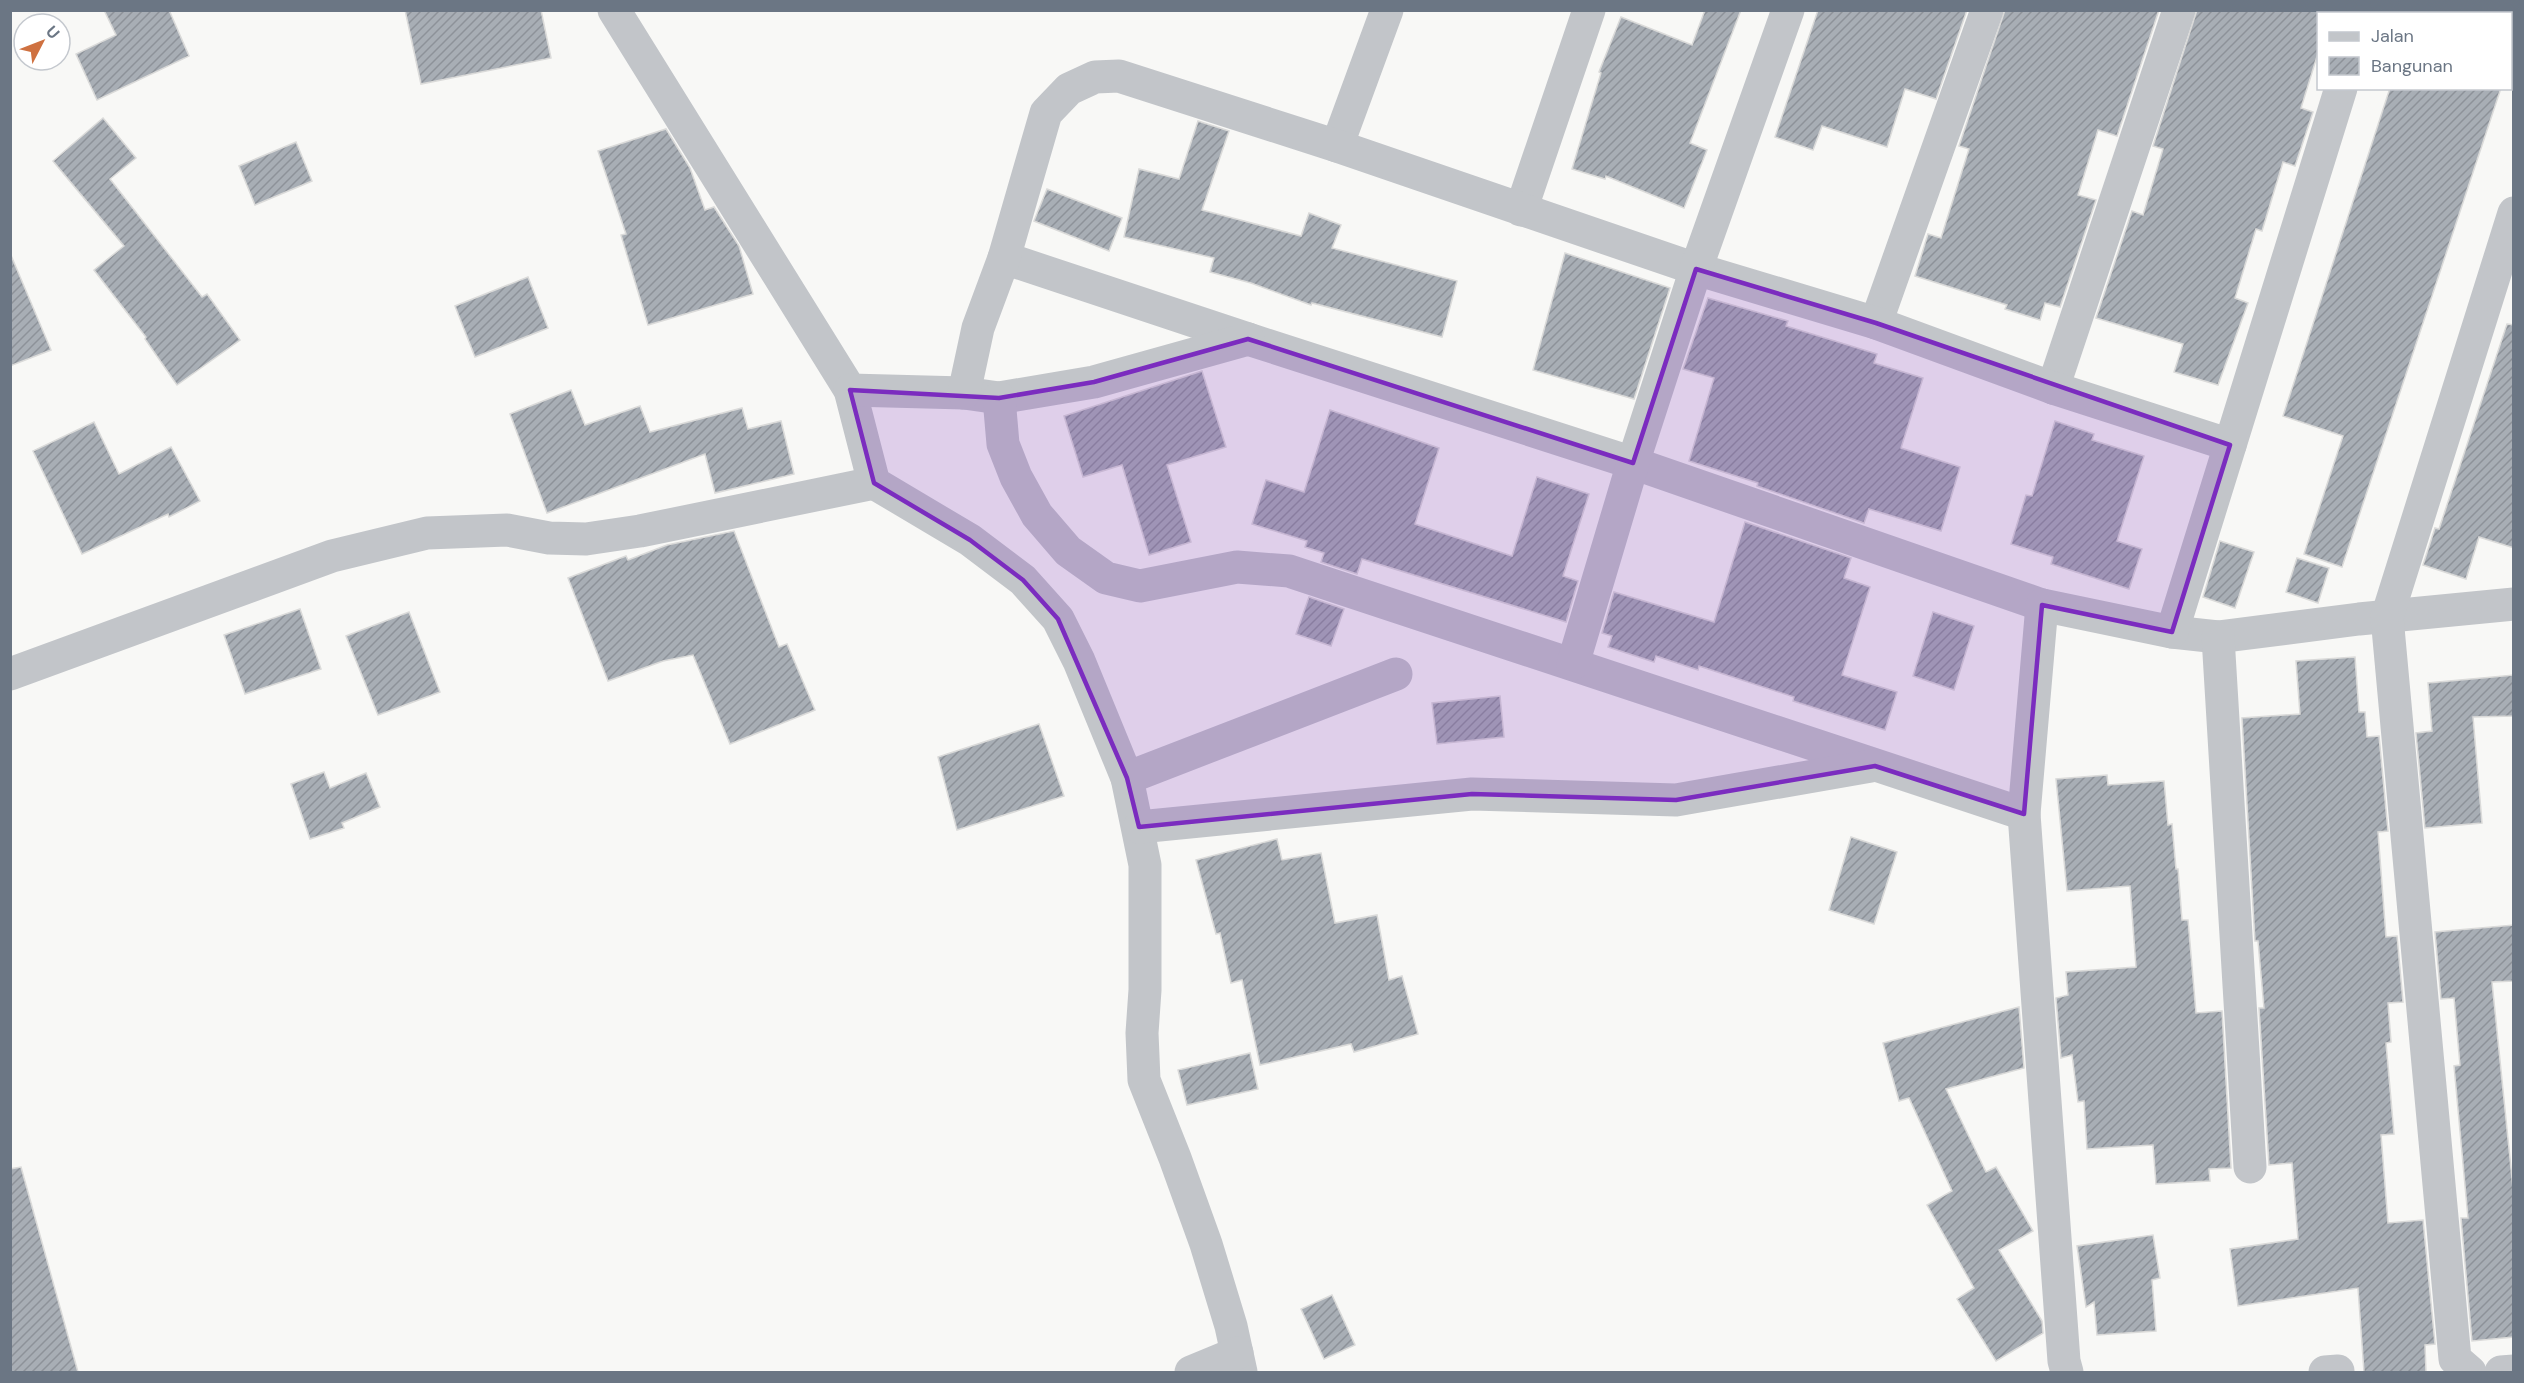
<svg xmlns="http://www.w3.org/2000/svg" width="2524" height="1383" font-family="'DM Sans',sans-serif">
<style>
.building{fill:url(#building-hatch);stroke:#dadad9;stroke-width:1.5}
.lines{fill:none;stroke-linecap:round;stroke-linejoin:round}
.street{stroke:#c2c5c9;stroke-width:33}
.marked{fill:#7b2cbf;fill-opacity:0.2;stroke:#7b2cbf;stroke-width:4.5;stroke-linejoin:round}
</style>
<defs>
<pattern id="building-hatch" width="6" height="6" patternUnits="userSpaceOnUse" patternTransform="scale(1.5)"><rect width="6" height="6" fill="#a8aeb5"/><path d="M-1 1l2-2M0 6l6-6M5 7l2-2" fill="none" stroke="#8d9299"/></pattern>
</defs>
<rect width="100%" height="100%" fill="#f8f8f6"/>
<!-- building -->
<g class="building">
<path d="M 104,10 L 169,10 L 189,56 L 97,100 L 76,54 L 116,35 Z"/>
<path d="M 405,10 L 541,10 L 551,58 L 421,84 Z"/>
<path d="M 1705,10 L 1741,10 L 1690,143 L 1707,150 L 1684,208 L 1606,176 L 1605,179 L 1572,169 L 1601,73 L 1599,72 L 1621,17 L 1692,45 Z"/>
<path d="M 1818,10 L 1967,10 L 1936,99 L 1905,89 L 1887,147 L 1822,126 L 1813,150 L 1775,137 Z"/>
<path d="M 2005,10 L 2159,10 L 2117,136 L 2098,130 L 2078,195 L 2096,200 L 2060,307 L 2045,303 L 2040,320 L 2005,309 L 2007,305 L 1915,276 L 1928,234 L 1941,238 L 1969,149 L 1959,146 Z"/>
<path d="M 2197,10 L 2327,10 L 2326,14 L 2319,14 L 2319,50 L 2301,108 L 2313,112 L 2295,166 L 2283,162 L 2262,231 L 2256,229 L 2235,298 L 2248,303 L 2218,385 L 2174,372 L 2183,344 L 2096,318 L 2132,211 L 2143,215 L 2163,149 L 2153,146 Z"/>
<path d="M 2390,88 L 2501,88 L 2342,567 L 2304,554 L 2343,436 L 2283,416 Z"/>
<path d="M 103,118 L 136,158 L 110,179 L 202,297 L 207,294 L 240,340 L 177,385 L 145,339 L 146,337 L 94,270 L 124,246 L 53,161 Z"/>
<path d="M 1198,121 L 1229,131 L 1202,210 L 1301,236 L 1309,213 L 1341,225 L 1332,248 L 1457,281 L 1442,337 L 1312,303 L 1311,305 L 1251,283 L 1210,272 L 1214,258 L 1124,237 L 1139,169 L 1179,179 Z"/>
<path d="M 666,129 L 690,168 L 705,210 L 714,207 L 739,246 L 753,294 L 648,325 L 621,235 L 626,234 L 598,151 Z"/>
<path d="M 296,142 L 312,181 L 255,205 L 239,166 Z"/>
<path d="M 1047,189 L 1122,218 L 1109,251 L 1034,221 Z"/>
<path d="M 10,253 L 51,350 L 10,366 Z"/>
<path d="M 1565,253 L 1670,288 L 1634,399 L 1533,370 Z"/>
<path d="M 528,277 L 548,328 L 475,357 L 455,306 Z"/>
<path d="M 1708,298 L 1788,321 L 1786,326 L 1877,354 L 1874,363 L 1923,378 L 1901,448 L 1960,467 L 1941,531 L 1869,509 L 1864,523 L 1757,486 L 1758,483 L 1689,461 L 1714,378 L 1683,369 Z"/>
<path d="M 2507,324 L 2514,325 L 2514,548 L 2479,537 L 2466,579 L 2423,565 L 2435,528 L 2439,529 Z"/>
<path d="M 1202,371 L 1226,447 L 1167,465 L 1191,542 L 1149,555 L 1122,465 L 1083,477 L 1064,416 Z"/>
<path d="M 571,390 L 585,425 L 640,406 L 650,432 L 742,408 L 748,429 L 781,421 L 794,474 L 715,493 L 705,454 L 547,513 L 510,414 Z"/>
<path d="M 1330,410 L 1439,448 L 1415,524 L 1512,556 L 1537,477 L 1589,494 L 1563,576 L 1578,581 L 1566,622 L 1362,559 L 1357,574 L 1321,562 L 1324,553 L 1305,547 L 1307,541 L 1252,524 L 1266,480 L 1304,492 Z"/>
<path d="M 2055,421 L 2094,434 L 2092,440 L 2144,456 L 2117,541 L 2142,549 L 2129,589 L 2051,564 L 2053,557 L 2011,544 L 2026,495 L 2032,496 Z"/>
<path d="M 94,422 L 119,474 L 171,447 L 200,501 L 169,517 L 168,514 L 82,554 L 33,451 Z"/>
<path d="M 1745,522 L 1851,558 L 1844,578 L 1870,587 L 1842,675 L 1897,692 L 1885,730 L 1793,701 L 1794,697 L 1699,666 L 1698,670 L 1656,656 L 1654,662 L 1608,647 L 1612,636 L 1602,633 L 1614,592 L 1714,622 Z"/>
<path d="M 734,531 L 779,647 L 787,644 L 815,710 L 730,744 L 693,655 L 663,661 L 608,681 L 568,578 L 626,556 L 628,560 L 667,545 Z"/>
<path d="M 2220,541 L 2254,552 L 2235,608 L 2203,597 Z"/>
<path d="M 2297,558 L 2329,568 L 2318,603 L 2286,592 Z"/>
<path d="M 1309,597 L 1344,609 L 1331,646 L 1296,634 Z"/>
<path d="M 300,609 L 321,669 L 245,694 L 224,635 Z"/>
<path d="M 409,612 L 440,692 L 378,715 L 346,636 Z"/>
<path d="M 1933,612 L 1974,626 L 1954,690 L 1913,676 Z"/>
<path d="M 2355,657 L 2359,712 L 2365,712 L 2367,737 L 2379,736 L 2388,831 L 2378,832 L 2386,937 L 2397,936 L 2403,1002 L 2388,1003 L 2391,1042 L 2386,1043 L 2394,1134 L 2381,1135 L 2388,1223 L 2423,1220 L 2435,1344 L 2425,1345 L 2426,1372 L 2364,1372 L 2358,1288 L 2238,1306 L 2230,1249 L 2298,1239 L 2292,1163 L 2269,1165 L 2259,1008 L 2264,1008 L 2258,941 L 2255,941 L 2242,718 L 2300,714 L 2296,661 Z"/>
<path d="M 2514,675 L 2514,716 L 2473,717 L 2482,823 L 2425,828 L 2416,733 L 2432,731 L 2428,683 Z"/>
<path d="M 1500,696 L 1504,737 L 1437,744 L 1432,703 Z"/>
<path d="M 1039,724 L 1064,796 L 957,830 L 938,757 Z"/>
<path d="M 324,772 L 330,788 L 366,773 L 380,807 L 342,823 L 344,828 L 310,839 L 291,784 Z"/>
<path d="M 2107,775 L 2108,785 L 2164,781 L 2168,825 L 2172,824 L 2176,869 L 2178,869 L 2182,920 L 2188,920 L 2196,1013 L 2222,1011 L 2231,1168 L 2209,1169 L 2210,1181 L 2156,1184 L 2153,1145 L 2087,1149 L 2084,1101 L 2078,1102 L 2072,1055 L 2061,1058 L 2056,998 L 2068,995 L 2066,972 L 2136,967 L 2130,886 L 2067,891 L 2056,779 Z"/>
<path d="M 1851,837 L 1897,852 L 1874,924 L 1829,910 Z"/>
<path d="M 1277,839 L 1282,860 L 1321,853 L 1335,923 L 1377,915 L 1389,980 L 1402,976 L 1418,1034 L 1354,1052 L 1351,1044 L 1260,1065 L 1242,980 L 1231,983 L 1220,933 L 1216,934 L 1196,860 Z"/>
<path d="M 2514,925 L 2514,981 L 2492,982 L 2514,1198 L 2514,1337 L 2472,1341 L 2461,1218 L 2468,1218 L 2454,1066 L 2460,1065 L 2454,998 L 2441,999 L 2435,932 Z"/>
<path d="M 2019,1007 L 2024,1068 L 1946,1089 L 1986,1172 L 1996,1167 L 2033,1231 L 1999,1250 L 2042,1321 L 2043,1333 L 1996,1361 L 1957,1299 L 1974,1288 L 1927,1205 L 1952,1191 L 1909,1098 L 1899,1101 L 1883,1043 Z"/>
<path d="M 1250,1053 L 1258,1089 L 1187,1105 L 1178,1070 Z"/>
<path d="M 21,1167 L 78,1372 L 10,1372 L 10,1169 Z"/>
<path d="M 2153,1235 L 2160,1278 L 2152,1280 L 2156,1331 L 2097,1335 L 2094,1302 L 2086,1307 L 2077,1246 Z"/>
<path d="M 1332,1295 L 1355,1345 L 1324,1359 L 1301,1309 Z"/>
</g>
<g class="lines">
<!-- street -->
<g class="street">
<path d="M 614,10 L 850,390 L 874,483 L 970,540 L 1023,580 L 1058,619 L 1079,661 L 1127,778 L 1145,865 L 1145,990 L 1142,1033 L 1144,1080 L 1175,1158 L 1206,1244 L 1231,1326 L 1241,1372"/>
<path d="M 2364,14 L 2365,10"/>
<path d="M 1337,146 L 1387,10"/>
<path d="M 1521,210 L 1589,10"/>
<path d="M 1004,258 L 1248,339 L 1633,463 L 2042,605 L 2172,632 L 2218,637 L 2359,619 L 2514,604"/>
<path d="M 1876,323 L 1987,10"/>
<path d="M 2053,388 L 2179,10"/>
<path d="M 850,390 L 964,393 L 999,398 L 1094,382 L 1248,339"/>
<path d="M 964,393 L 978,328 L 1004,258 L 1046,113 L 1069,89 L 1095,77 L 1119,76 L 1337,146 L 1696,269 L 1876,323 L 2053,388 L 2230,445"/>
<path d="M 999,398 L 1003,444 L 1016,477 L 1037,515 L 1068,551 L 1106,578 L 1140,586 L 1237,567 L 1289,571 L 2024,814"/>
<path d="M 2042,605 L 2024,814 L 2064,1361 L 2067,1372"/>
<path d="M 2172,632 L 2341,88"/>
<path d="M 2218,637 L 2250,1167"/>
<path d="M 1573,664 L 1633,463 L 1696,269 L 1788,10"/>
<path d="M 10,674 L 332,556 L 427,533 L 507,530 L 549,538 L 586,539 L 640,531 L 874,483"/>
<path d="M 1127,778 L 1396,674"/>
<path d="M 1139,827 L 1472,794 L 1676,800 L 1871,766"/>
<path d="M 1191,1372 L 1237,1353"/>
<path d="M 2325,1372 L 2338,1371"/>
<path d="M 2470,1372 L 2455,1359 L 2387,617 L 2514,213"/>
<path d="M 2501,1372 L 2514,1371"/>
</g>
</g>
<!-- marked area -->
<path class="marked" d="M 1696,269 L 1876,323 L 2230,445 L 2172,632 L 2042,605 L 2024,814 L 1875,766 L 1676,800 L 1472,794 L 1139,827 L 1127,778 L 1058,619 L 1023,580 L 970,540 L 874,483 L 850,390 L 999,398 L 1094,382 L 1248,339 L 1633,463 Z"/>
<!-- border -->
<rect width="2524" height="1383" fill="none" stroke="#6b7684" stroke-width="24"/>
<!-- legend -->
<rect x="2317" y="12" width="195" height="78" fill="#ffffff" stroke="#c4c8ce" stroke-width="1.5"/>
<rect x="2329" y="32" width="30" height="9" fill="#c2c5c9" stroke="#c4c8ce" stroke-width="1.5"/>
<text x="2371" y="42" font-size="18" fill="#6b7684">Jalan</text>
<rect x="2329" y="57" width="30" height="18" fill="url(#building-hatch)" stroke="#c4c8ce" stroke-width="1.5"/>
<text x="2371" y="72" font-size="18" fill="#6b7684">Bangunan</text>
<!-- north arrow -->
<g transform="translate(42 42) rotate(48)"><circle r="28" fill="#ffffff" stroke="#c4c8ce" stroke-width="1.5"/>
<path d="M0-4.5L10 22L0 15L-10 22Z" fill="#cf7140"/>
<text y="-9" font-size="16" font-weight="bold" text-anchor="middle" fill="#6b7684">U</text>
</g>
</svg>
